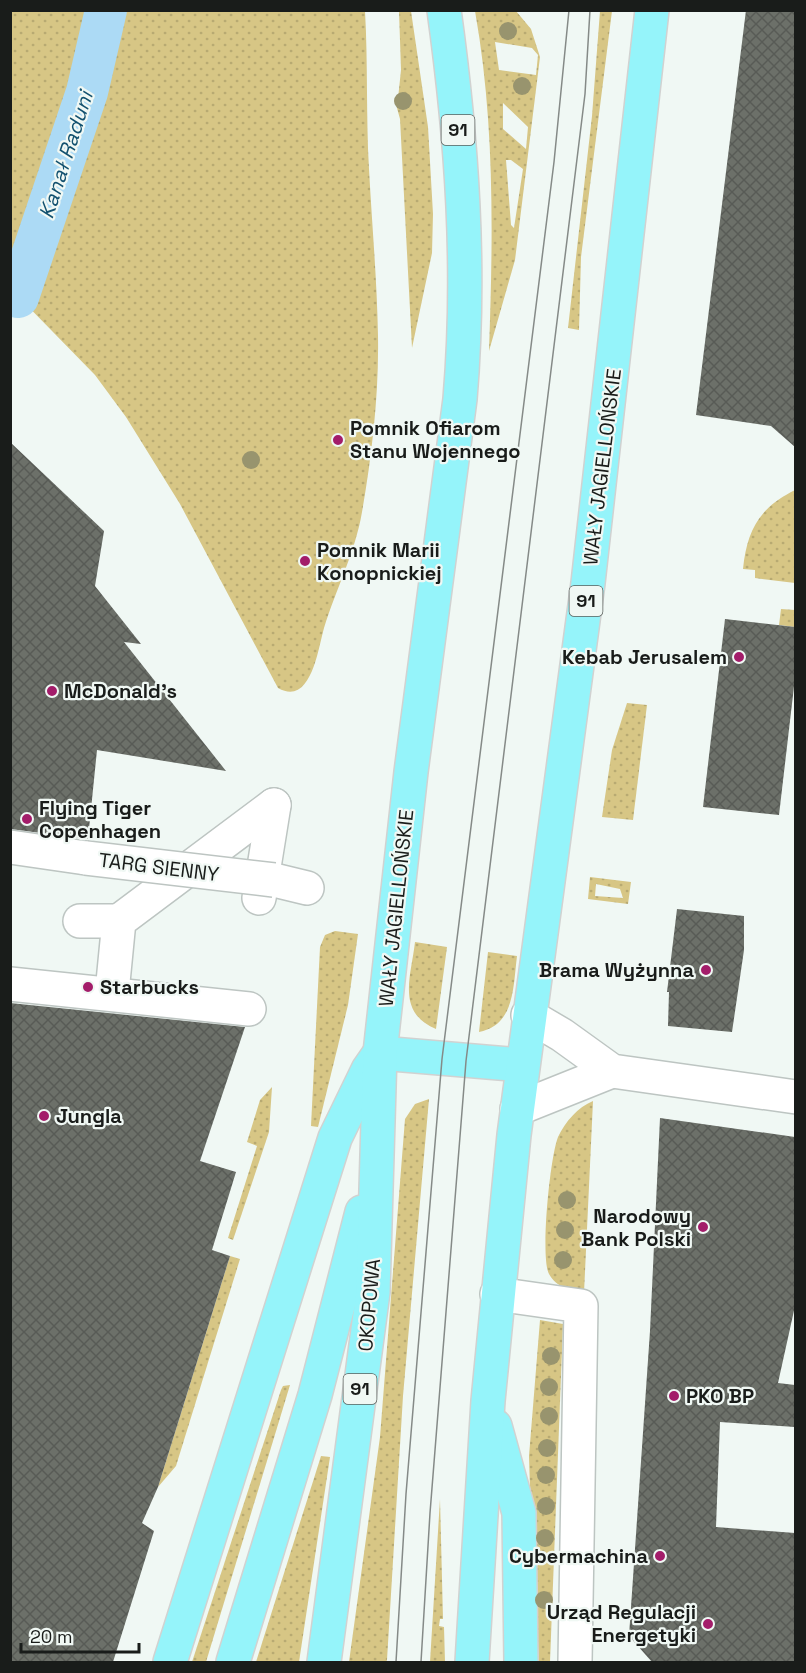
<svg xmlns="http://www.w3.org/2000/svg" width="806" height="1673" font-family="'Space Grotesk',sans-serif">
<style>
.grass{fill:url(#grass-dots);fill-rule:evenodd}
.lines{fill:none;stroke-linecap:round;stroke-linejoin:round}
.canal{stroke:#acdaf5;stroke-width:42}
.building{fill:url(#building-cross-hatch)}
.minor-casing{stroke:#bdc5c2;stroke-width:36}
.major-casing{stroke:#d1d2d1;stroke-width:36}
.minor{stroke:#fff;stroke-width:33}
.major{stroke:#95f4fa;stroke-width:33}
.tram{stroke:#858a87;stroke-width:1.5}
.minor-bridge-casing{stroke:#bdc5c2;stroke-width:36;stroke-linecap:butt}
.minor-bridge{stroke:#fff;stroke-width:33}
.tree{fill:#98946e}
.poi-dot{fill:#a31d6a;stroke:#f0f8f4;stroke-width:2}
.labels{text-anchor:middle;stroke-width:4.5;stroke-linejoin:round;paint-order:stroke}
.shield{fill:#f0f8f4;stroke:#5a5e5b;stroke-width:1.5}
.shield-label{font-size:18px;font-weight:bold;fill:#191c1a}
.poi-label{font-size:20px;font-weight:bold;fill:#191c1a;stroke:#f0f8f4;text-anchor:start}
.street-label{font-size:20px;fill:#191c1a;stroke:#f0f8f4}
.water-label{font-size:21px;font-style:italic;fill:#12516f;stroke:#f0f8f4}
</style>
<defs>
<pattern id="grass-dots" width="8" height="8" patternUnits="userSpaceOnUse" patternTransform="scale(1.5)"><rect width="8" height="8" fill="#d7c685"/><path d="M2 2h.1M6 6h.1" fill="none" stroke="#b8aa72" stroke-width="1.8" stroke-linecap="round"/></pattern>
<pattern id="building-cross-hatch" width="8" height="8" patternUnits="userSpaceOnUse" patternTransform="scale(1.5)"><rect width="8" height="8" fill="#6c7069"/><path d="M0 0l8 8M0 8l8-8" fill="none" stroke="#585b56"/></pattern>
</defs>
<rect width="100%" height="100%" fill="#f0f8f4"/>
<!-- grass -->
<g class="grass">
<path d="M 10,11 L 365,11 C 368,63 366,116 369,169 C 372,225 377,280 378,336 C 379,394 372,455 362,512 C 355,553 336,589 324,628 C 318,649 311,707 278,688 L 180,504 L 126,417 L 95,375 L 11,289 Z"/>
<path d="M 399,11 L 411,11 L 428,127 L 433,214 L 432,253 L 412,348 L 400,119 L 397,108 L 401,70 Z"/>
<path d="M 475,11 L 516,11 L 531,29 L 540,57 L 515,260 L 489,351 C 493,237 495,123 475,11 ZM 495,42 L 532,48 L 538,55 L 536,75 L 499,70 ZM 503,103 L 528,127 L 526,149 L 503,129 ZM 506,160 L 511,160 L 523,169 L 514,228 L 511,225 Z"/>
<path d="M 600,11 L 612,11 L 581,257 L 579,330 L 568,328 L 592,116 Z"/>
<path d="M 795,490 L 795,583 L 755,578 L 755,570 L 743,569 C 747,530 759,508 795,490 Z"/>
<path d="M 781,609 L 795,610 L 795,627 L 779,625 Z"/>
<path d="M 627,703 L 647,705 L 633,820 L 602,817 L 612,750 Z"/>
<path d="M 590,877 L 631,882 L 628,904 L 588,899 ZM 596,884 L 620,889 L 623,898 L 595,896 Z"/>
<path d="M 335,931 L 358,934 L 348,1005 L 318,1127 L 311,1126 L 320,947 L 325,935 Z"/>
<path d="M 415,942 L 447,947 L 436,1029 C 396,1012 411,977 415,942 Z"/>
<path d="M 488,952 L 517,956 C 513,987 515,1025 479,1032 Z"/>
<path d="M 272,1087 L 269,1132 L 233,1240 L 228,1238 L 257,1146 L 247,1142 L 260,1100 Z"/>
<path d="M 429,1099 L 403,1396 L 387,1660 L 386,1662 L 349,1662 L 380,1437 L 405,1119 L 415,1104 Z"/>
<path d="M 593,1101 L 584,1293 C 570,1290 557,1288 549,1274 C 540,1257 550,1157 558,1137 C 565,1122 578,1107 593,1101 Z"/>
<path d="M 230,1256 L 240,1259 L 176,1466 L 158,1487 Z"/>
<path d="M 540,1320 L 563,1324 L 550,1662 L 539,1662 L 532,1554 L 529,1456 Z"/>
<path d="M 290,1385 L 206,1662 L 192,1662 L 281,1390 L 283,1386 Z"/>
<path d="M 321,1456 L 330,1457 L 299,1662 L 256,1662 Z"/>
<path d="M 440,1499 L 443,1619 L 440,1619 L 439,1626 L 444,1627 L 445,1662 L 430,1662 Z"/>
</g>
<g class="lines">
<!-- canal -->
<path class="canal" d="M 18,297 L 87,92 L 106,10"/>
</g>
<!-- building -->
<g class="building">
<path d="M 746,10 L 795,10 L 795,447 L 771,426 L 696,415 Z"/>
<path d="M 10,442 L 104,531 L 95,586 L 141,644 L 124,642 L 226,771 L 97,750 L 88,839 L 10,829 Z"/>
<path d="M 725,619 L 795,627 L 795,678 L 779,815 L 703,807 Z"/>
<path d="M 677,909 L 744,916 L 744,950 L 732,1032 L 668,1026 L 669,992 L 667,992 Z"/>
<path d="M 10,1003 L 245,1027 L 200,1161 L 236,1172 L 212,1250 L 230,1256 L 158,1487 L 142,1523 L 154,1531 L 113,1662 L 10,1662 Z"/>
<path d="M 660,1118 L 795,1137 L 795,1306 L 778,1383 L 795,1385 L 795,1427 L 720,1422 L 716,1527 L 795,1533 L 795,1662 L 652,1662 L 629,1636 L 650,1331 Z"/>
</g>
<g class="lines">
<!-- minor casing -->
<g class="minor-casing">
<g id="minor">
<path d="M 10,847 L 86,858"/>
<path d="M 274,880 L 307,888"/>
<path d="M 259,898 L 274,805"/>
<path d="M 80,921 L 119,921"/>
<path d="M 113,982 L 119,921 L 274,805"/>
<path d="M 10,984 L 249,1009"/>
<path d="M 528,1015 L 562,1035 L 612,1071 L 796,1097"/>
<path d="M 517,1109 L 612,1071"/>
<path d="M 497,1294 L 581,1306 L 575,1662"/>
</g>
</g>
<!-- major casing -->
<g class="major-casing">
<g id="major">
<path d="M 380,1053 L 522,1065"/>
<path d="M 495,1426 L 519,1513 L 521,1662"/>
<path d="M 170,1662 L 335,1138 L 368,1070 L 377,1057"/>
<path d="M 233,1662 L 315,1395 L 362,1212"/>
<path d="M 324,1662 L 373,1292 L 380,1053 L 411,772 L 460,399 C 471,269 462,140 444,10"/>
<path d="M 472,1662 L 488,1401 L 514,1135 L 588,583 L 652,10"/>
</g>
</g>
<!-- minor -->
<use href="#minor" class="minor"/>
<!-- major -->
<use href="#major" class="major"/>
<!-- tram -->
<g class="tram">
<path d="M 396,1662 L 406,1494 L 442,1059 L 554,162 L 569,10"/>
<path d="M 421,1662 L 430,1513 L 466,1061 L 585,94 L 590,10"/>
</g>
<!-- minor-bridge casing -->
<g class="minor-bridge-casing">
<path id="minor-bridge" d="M 86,858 L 274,880"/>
</g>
<!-- minor-bridge -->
<use href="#minor-bridge" class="minor-bridge"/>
</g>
<!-- trees -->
<g class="tree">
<circle cx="508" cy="31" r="9"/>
<circle cx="522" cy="86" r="9"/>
<circle cx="403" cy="101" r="9"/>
<circle cx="251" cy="460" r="9"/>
<circle cx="567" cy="1200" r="9"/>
<circle cx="565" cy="1230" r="9"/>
<circle cx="563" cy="1260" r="9"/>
<circle cx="551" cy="1356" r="9"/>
<circle cx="549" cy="1387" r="9"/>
<circle cx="549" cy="1416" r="9"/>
<circle cx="547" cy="1448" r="9"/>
<circle cx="546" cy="1475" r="9"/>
<circle cx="546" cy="1506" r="9"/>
<circle cx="545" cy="1538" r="9"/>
<circle cx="544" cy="1600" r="9"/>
</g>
<!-- markers -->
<g class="poi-dot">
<circle cx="338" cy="440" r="6"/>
<circle cx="305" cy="561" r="6"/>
<circle cx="739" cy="657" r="6"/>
<circle cx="52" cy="691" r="6"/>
<circle cx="27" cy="819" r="6"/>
<circle cx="706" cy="970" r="6"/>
<circle cx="88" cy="987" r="6"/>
<circle cx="44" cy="1116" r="6"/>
<circle cx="703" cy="1227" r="6"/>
<circle cx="674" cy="1396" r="6"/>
<circle cx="660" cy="1556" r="6"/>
<circle cx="708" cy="1624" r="6"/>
</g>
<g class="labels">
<!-- shield labels -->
<g class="shield">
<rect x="441.5" y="115" width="33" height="30" rx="4.5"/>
<rect x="569.5" y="586" width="33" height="30" rx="4.5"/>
<rect x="343.5" y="1374" width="33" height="30" rx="4.5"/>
</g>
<g class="shield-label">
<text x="458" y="136">91</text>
<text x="586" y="607">91</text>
<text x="360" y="1395">91</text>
</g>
<!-- poi labels -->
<g class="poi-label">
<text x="350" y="435">Pomnik Ofiarom<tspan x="350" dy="23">Stanu Wojennego</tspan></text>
<text x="317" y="557">Pomnik Marii<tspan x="317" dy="23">Konopnickiej</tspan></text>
<text x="727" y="664" text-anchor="end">Kebab Jerusalem</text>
<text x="64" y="698">McDonald's</text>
<text x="39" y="815">Flying Tiger<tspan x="39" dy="23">Copenhagen</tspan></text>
<text x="694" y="977" text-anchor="end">Brama Wyżynna</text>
<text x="100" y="994">Starbucks</text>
<text x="56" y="1123">Jungla</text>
<text x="691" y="1223" text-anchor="end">Narodowy<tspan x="691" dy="23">Bank Polski</tspan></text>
<text x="686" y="1403">PKO BP</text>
<text x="648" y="1563" text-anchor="end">Cybermachina</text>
<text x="696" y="1619" text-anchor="end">Urząd Regulacji<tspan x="696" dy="23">Energetyki</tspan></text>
</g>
<!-- street labels -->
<g class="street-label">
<text transform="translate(602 467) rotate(-83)" y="7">WAŁY JAGIELLOŃSKIE</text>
<text transform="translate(159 867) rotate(7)" y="7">TARG SIENNY</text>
<text transform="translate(396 908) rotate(-84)" y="7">WAŁY JAGIELLOŃSKIE</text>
<text transform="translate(369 1305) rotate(-85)" y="7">OKOPOWA</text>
</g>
<!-- water labels -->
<g class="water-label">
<text transform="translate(66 155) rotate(-72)" y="7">Kanał Raduni</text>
</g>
</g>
<!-- border -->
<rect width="806" height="1673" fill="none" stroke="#191c1a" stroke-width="24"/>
<!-- scale -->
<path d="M21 1643v9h118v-9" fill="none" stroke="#191c1a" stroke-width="3"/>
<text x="30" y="1643" font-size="18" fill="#191c1a" stroke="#f0f8f4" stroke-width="4.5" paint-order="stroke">20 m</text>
</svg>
